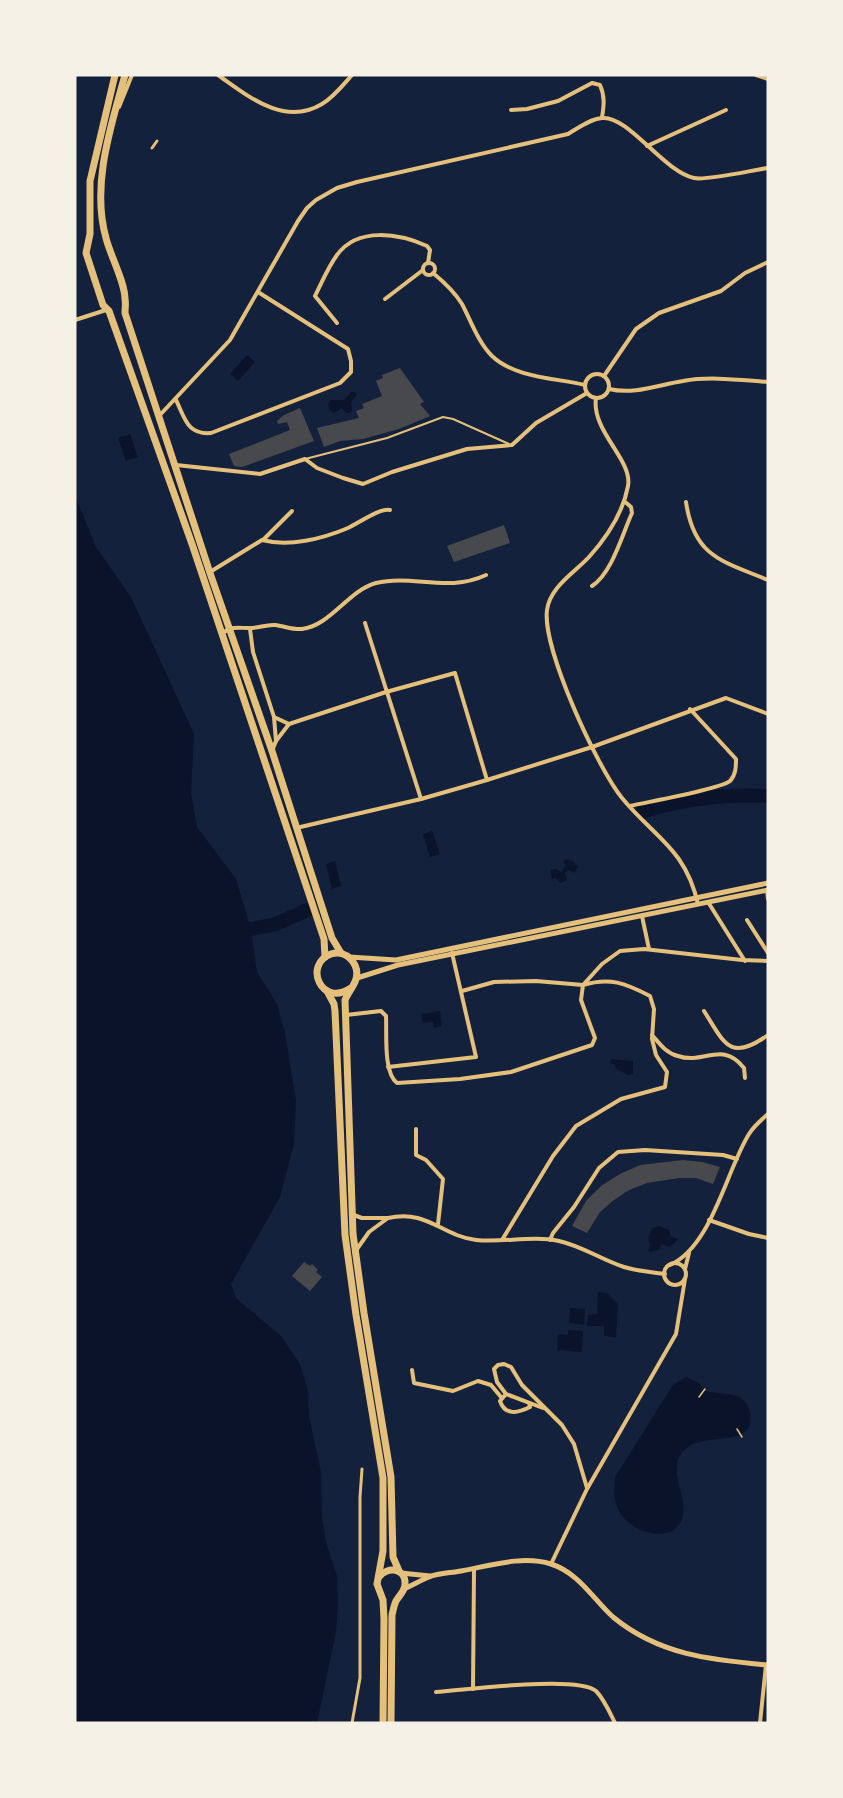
<svg xmlns="http://www.w3.org/2000/svg" width="843" height="1798" font-family="Overpass,sans-serif">
<style>
.water{fill:#0b132b}
.lines{fill:none;stroke-linecap:round;stroke-linejoin:round}
.river{stroke:#0b132b;stroke-width:14}
.building{fill:#48494c}
.path{stroke:#e5c07b;stroke-width:1.5}
.service{stroke:#e5c07b;stroke-width:2}
.pedestrian{stroke:#e5c07b;stroke-width:3}
.minor{stroke:#e5c07b;stroke-width:4}
.tertiary{stroke:#e5c07b;stroke-width:5}
.primary{stroke:#e5c07b;stroke-width:7}
</style>
<rect width="100%" height="100%" fill="#14213d"/>
<!-- water -->
<g class="water">
<path d="M 247,355 L 255,362 L 238,381 L 230,374 Z"/>
<path d="M 351,392 L 355,392 L 357,395 L 351,402 L 352,410 L 350,413 L 346,413 L 342,408 L 334,413 L 329,410 L 328,404 L 331,400 L 344,400 Z"/>
<path d="M 130,434 L 138,457 L 126,461 L 118,438 Z"/>
<path d="M 75,495 L 96,547 L 131,597 L 194,734 L 191,793 L 197,827 L 236,879 L 251,929 L 257,972 L 277,1004 L 285,1033 L 296,1100 L 294,1144 L 280,1197 L 231,1284 L 236,1298 L 281,1336 L 300,1364 L 308,1390 L 309,1416 L 321,1472 L 322,1516 L 326,1542 L 337,1576 L 338,1605 L 336,1632 L 317,1723 L 75,1723 Z"/>
<path d="M 432,831 L 440,854 L 430,857 L 423,834 Z"/>
<path d="M 566,859 L 574,862 L 578,867 L 574,873 L 568,870 L 565,873 L 567,880 L 560,883 L 555,878 L 552,879 L 550,870 L 556,869 L 561,872 L 566,865 L 563,862 Z"/>
<path d="M 335,861 L 341,886 L 332,889 L 326,864 Z"/>
<path d="M 440,1011 L 442,1026 L 434,1028 L 433,1022 L 423,1023 L 421,1014 Z"/>
<path d="M 611,1059 L 633,1061 L 633,1074 L 628,1075 L 616,1069 L 614,1064 L 610,1063 Z"/>
<path d="M 659,1226 L 669,1230 L 671,1237 L 678,1239 L 675,1243 L 669,1247 L 662,1244 L 659,1250 L 651,1252 L 648,1251 L 650,1245 L 648,1238 L 652,1228 Z"/>
<path d="M 598,1292 L 607,1293 L 618,1304 L 616,1337 L 604,1336 L 604,1326 L 587,1326 L 588,1315 L 597,1314 Z"/>
<path d="M 570,1308 L 585,1309 L 584,1325 L 569,1323 Z"/>
<path d="M 568,1330 L 583,1331 L 582,1352 L 557,1350 L 558,1334 L 568,1335 Z"/>
<path d="M 686,1377 L 699,1383 L 706,1391 C 722,1395 747,1390 750,1413 C 756,1453 699,1427 681,1454 C 666,1475 697,1509 676,1528 C 659,1543 625,1527 618,1509 C 613,1498 614,1488 615,1477 L 673,1385 Z"/>
</g>
<g class="lines">
<!-- river -->
<g class="river">
<path d="M 642,812 C 683,799 725,794 768,796"/>
<path d="M 251,929 L 276,924 L 307,910"/>
</g>
</g>
<!-- building -->
<g class="building">
<path d="M 400,368 L 424,402 L 420,404 L 430,416 L 399,429 L 363,439 L 340,441 L 324,447 L 317,428 L 359,418 L 356,411 L 364,408 L 362,404 L 382,396 L 376,381 L 383,378 L 382,375 Z"/>
<path d="M 300,408 L 314,441 L 242,467 L 234,466 L 229,454 L 290,430 L 287,422 L 278,424 L 277,421 L 284,415 Z"/>
<path d="M 504,525 L 510,543 L 454,562 L 447,546 Z"/>
<path d="M 683,1160 L 702,1162 L 720,1167 L 713,1184 L 696,1178 L 679,1178 L 647,1183 L 629,1190 L 614,1200 L 600,1212 L 587,1233 L 572,1226 L 586,1201 L 601,1186 L 620,1174 L 640,1165 Z"/>
<path d="M 304,1262 L 310,1266 L 312,1264 L 318,1270 L 316,1272 L 322,1277 L 310,1291 L 292,1276 Z"/>
</g>
<g class="lines">
<!-- path -->
<g class="path">
<path d="M 699,1397 L 705,1389"/>
<path d="M 737,1429 L 742,1437"/>
</g>
<!-- service -->
<path class="service" d="M 305,459 L 387,438 L 443,417 L 453,419 L 509,444"/>
<!-- pedestrian -->
<g class="pedestrian">
<path d="M 152,148 L 157,141"/>
<path d="M 352,1723 L 360,1678 L 360,1497 L 362,1469"/>
</g>
<!-- minor -->
<g class="minor">
<path d="M 218,75 C 248,96 284,127 322,104 C 334,97 343,85 352,75"/>
<path d="M 756,75 L 768,79"/>
<path d="M 119,107 L 132,75"/>
<path d="M 511,110 L 527,109 L 558,101 L 592,83 L 600,85 C 605,96 604,106 602,117"/>
<path d="M 647,146 L 726,110"/>
<circle cx="429" cy="269" r="6"/>
<path d="M 433,273 C 444,282 454,291 462,304 C 471,321 478,342 492,356 C 515,378 556,378 585,385"/>
<path d="M 385,299 L 423,270"/>
<path d="M 75,320 L 106,310"/>
<path d="M 337,323 L 315,296 C 322,282 328,267 337,255 C 358,226 400,234 427,246 L 430,250 L 428,263"/>
<circle cx="597" cy="386" r="12"/>
<path d="M 604,376 L 636,329 L 659,313 L 721,291 L 745,273 L 768,262"/>
<path d="M 609,389 C 634,395 658,385 683,381 C 710,376 740,380 768,382"/>
<path d="M 596,398 C 591,431 633,460 628,486 C 623,513 607,537 589,557 C 574,573 550,587 547,610 C 542,648 597,767 622,798 C 655,838 685,848 698,904"/>
<path d="M 176,400 C 185,418 187,435 211,433 L 340,383 L 351,372 L 351,361 L 348,349 L 258,292"/>
<path d="M 159,416 L 230,340 L 298,221 L 307,208 L 316,200 L 337,188 L 357,182 L 568,134 C 578,128 590,119 602,118 C 628,115 664,172 694,178 C 706,181 753,170 768,168"/>
<path d="M 176,465 L 260,474 L 305,459 L 317,468 L 343,478 L 363,484 L 392,472 L 467,449 L 512,445 L 536,423 L 587,393"/>
<path d="M 686,502 C 694,557 722,561 768,580"/>
<path d="M 263,540 L 292,511"/>
<path d="M 210,572 L 262,540 C 289,547 322,539 348,528 C 359,523 379,508 390,510"/>
<path d="M 592,586 C 612,573 622,535 632,513 L 631,507 L 624,501"/>
<path d="M 365,623 L 421,799"/>
<path d="M 250,629 L 253,652 L 274,717 L 276,741"/>
<path d="M 222,634 C 224,633 226,630 229,629 C 235,627 241,628 247,628 C 257,629 266,624 275,625 C 284,626 293,630 302,629 C 330,626 349,590 376,583 C 412,574 448,593 486,575"/>
<path d="M 289,724 L 386,692 L 455,673 L 487,780"/>
<path d="M 272,751 L 276,741 L 289,724 L 274,717"/>
<path d="M 630,806 C 647,802 721,789 730,781 C 736,775 736,766 736,759 L 690,709"/>
<path d="M 296,828 L 421,799 L 487,780 L 592,747 L 726,698 L 768,714"/>
<path d="M 767,890 L 768,899"/>
<path d="M 708,902 L 745,961"/>
<path d="M 642,916 L 649,949"/>
<path d="M 747,920 L 768,953"/>
<path d="M 462,991 L 494,982 L 536,981 L 583,985 L 602,964 L 620,951 L 644,949 L 742,960 L 768,961"/>
<path d="M 704,1011 C 724,1042 729,1063 768,1035"/>
<path d="M 346,1015 L 381,1011 L 386,1016 C 387,1033 383,1072 397,1083 L 460,1079 L 511,1072 L 592,1045 L 595,1038 L 581,1000 L 583,985 C 610,977 625,983 650,996 L 654,1009 L 652,1039 L 656,1055 L 667,1072 L 665,1087 L 621,1099 L 576,1126 L 553,1156 L 502,1240"/>
<path d="M 652,1035 C 660,1044 666,1053 678,1056 C 704,1065 722,1040 744,1068 L 745,1078"/>
<path d="M 388,1067 L 476,1057 L 452,953"/>
<path d="M 416,1129 L 416,1155 L 426,1160 L 443,1179 L 438,1224"/>
<path d="M 351,1214 L 362,1218 L 388,1218 L 369,1232 L 357,1249"/>
<path d="M 388,1218 C 427,1209 442,1236 476,1240 C 503,1243 532,1235 559,1241 C 582,1246 602,1260 624,1267 C 637,1271 651,1272 665,1274"/>
<path d="M 709,1220 L 749,1234 L 768,1238"/>
<path d="M 550,1240 L 553,1233 L 574,1207 L 599,1168 L 618,1152 L 645,1150 L 723,1155 L 737,1159"/>
<circle cx="675" cy="1274" r="11"/>
<path d="M 670,1265 C 712,1246 726,1171 749,1134 C 754,1126 761,1120 768,1114"/>
<path d="M 685,1269 L 689,1253"/>
<path d="M 412,1370 L 414,1383 L 453,1391 L 478,1381 L 491,1385 L 501,1397"/>
<path d="M 506,1394 L 497,1382 L 494,1369 L 498,1365 L 504,1364 L 511,1367 L 522,1385 L 562,1425 L 574,1444 L 587,1488"/>
<path d="M 529,1403 L 530,1407 C 518,1413 505,1416 500,1401 L 506,1394 L 543,1408"/>
<path d="M 551,1564 L 587,1489 L 676,1334 L 685,1279"/>
<path d="M 473,1689 L 474,1569"/>
<path d="M 436,1692 C 466,1690 577,1675 596,1691 C 604,1699 610,1713 615,1723"/>
<path d="M 760,1723 L 766,1665"/>
</g>
<!-- tertiary -->
<g class="tertiary">
<path d="M 349,957 L 396,960 L 768,883"/>
<path d="M 357,978 L 398,965 L 768,890"/>
<path d="M 401,1573 L 430,1576"/>
<path d="M 404,1589 C 413,1585 421,1580 429,1577 C 438,1573 451,1573 461,1571 C 489,1566 522,1555 551,1564 C 579,1573 593,1599 613,1617 C 659,1655 711,1660 768,1665"/>
</g>
<!-- primary -->
<g class="primary">
<path d="M 115,75 L 90,181 L 90,234 L 86,253 L 103,305 L 109,311 L 192,544 L 324,939 L 325,957"/>
<path d="M 125,75 C 111,126 91,185 106,238 C 110,255 125,282 125,299 C 126,304 125,308 125,313 L 210,573 L 272,751 L 332,938 L 341,953"/>
<path d="M 351,988 C 321,1008 303,964 331,954 C 346,949 360,964 356,979 C 354,986 348,993 345,1000 L 353,1234 L 364,1313 L 391,1477 L 393,1557 L 399,1571"/>
<path d="M 327,991 L 334,1004 L 335,1011 L 345,1235 L 356,1315 L 383,1478 L 383,1551 L 377,1584 L 383,1600 L 384,1619 L 383,1723"/>
<path d="M 379,1577 C 387,1566 406,1568 405,1584 C 405,1591 399,1596 396,1601 C 394,1605 393,1611 392,1615 L 391,1723"/>
</g>
</g>
<!-- border -->
<rect width="843" height="1798" fill="none" stroke="#f6f1e7" stroke-width="153"/>
</svg>
